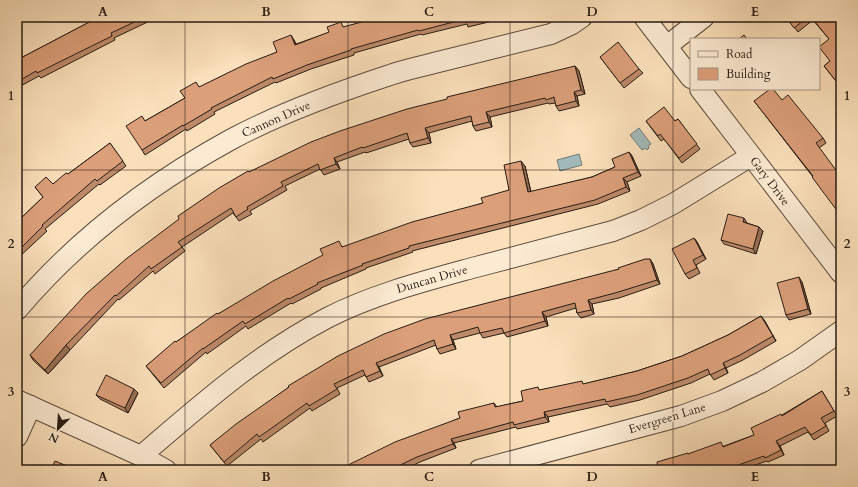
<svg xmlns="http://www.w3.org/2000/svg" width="858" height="487" font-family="Cardo,serif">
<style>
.water{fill:#a3babb;stroke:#727b78}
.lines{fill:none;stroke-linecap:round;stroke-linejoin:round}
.minor-casing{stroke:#5e4d3d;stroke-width:22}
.minor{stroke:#fcebd3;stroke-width:20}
.wall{fill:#bc8969;stroke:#291c13}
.shaded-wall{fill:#996f55;stroke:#291c13}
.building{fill:#db9f7a;stroke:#291c13}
.grid{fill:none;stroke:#291c13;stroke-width:1;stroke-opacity:0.55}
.labels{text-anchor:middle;stroke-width:3;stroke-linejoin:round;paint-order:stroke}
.street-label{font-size:12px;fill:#291c13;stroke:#fcebd3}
.neatline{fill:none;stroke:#291c13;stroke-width:1.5}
.grid-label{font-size:13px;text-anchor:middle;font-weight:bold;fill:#291c13}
</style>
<rect width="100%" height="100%" fill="#fbe0bb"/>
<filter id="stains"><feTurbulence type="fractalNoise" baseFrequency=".005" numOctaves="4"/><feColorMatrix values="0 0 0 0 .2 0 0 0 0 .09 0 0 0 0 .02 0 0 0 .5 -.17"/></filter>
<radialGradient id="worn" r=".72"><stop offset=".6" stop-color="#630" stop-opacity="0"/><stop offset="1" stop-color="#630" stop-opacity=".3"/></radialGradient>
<!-- water -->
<g class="water">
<path d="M 639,128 L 651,144 L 648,146 L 649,148 L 647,150 L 645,148 L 642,150 L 630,135 Z"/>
<path d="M 579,154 L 582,165 L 560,171 L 557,160 Z"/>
</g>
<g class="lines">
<!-- minor casing -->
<g class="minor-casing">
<g id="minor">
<path d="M 644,17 L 691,78"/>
<path d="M 667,46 L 704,17"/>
<path d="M 700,89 L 841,273"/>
<path d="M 17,310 C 76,240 150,184 230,140 C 280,113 335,93 390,75 C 404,70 419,67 434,63 C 473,53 512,44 551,34 L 572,24 L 582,17"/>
<path d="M 17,400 L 141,456 L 166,470"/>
<path d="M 17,437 L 31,406"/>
<path d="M 141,456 C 200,405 258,354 327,318 C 374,294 425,281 476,267 C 521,255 567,243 613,231 L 641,220 L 673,204 L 751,156"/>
<path d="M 479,470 L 681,416 L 722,401 L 762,382 L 800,360 L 841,331"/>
</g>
</g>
<!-- minor -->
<use href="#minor" class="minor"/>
</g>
<!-- wall -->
<g class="wall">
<path d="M 99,17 L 158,17 L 114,38 L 115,40 L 41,78 L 39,76 L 17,88 L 17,60 Z"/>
<path d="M 380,17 L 500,17 L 501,19 L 468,27 L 467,24 L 422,35 L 421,34 L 354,53 L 354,55 L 311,69 L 276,83 L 275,82 L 214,112 L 215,114 L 187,131 L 186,129 L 145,155 L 142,150 L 145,121 L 185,98 L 200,87 L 277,52 L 294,40 L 296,44 L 345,27 Z"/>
<path d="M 786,17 L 832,17 L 841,29 L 841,84 L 839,85 L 824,66 L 830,61 L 829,39 L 813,20 L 798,32 Z"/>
<path d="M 600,57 L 639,69 L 643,73 L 624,88 Z"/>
<path d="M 575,66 L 579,71 L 585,94 L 577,96 L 579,106 L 559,111 L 556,106 L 555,103 L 549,104 L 548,103 L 490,117 L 492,127 L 476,131 L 473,126 L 472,121 L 429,133 L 431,143 L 413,147 L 410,143 L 409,139 L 366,153 L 365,152 L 337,162 L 340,169 L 324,175 L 320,169 L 285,186 L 287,190 L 250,211 L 252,214 L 239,221 L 233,213 L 182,247 L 185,251 L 155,274 L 153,271 L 119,300 L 118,299 L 70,350 L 48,374 L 33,360 L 30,355 L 249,172 Z"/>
<path d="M 782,100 L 823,138 L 826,143 L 819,148 L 813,177 L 754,101 Z"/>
<path d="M 678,119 L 700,149 L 682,163 L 664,139 L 661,141 L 646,121 L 675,121 Z"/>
<path d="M 110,143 L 126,166 L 100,185 L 99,184 L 45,229 L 47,231 L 17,259 L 17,222 L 43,197 L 35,187 L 53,184 L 68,174 Z"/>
<path d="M 629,152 L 632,156 L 641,176 L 627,182 L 630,191 L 598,204 L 412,251 L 413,252 L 366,268 L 366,269 L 321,288 L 321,289 L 292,304 L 291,303 L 248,329 L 246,326 L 207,354 L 206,352 L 164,388 L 146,366 L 176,342 L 218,314 L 342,246 L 343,247 L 483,203 L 509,190 L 525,166 L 531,192 L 592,177 L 615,167 Z"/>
<path d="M 747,223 L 759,227 L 763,231 L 756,254 L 724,244 L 721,240 Z"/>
<path d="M 694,238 L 697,242 L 706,259 L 696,265 L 700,273 L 689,279 L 685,274 Z"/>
<path d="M 650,259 L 653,264 L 660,284 L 619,298 L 592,304 L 594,314 L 581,318 L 577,313 L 576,308 L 546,317 L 548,326 L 507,337 L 504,333 L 483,338 L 480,333 L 453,340 L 456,349 L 440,354 L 437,349 L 436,345 L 379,367 L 383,376 L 369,382 L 365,375 L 337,388 L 340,394 L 312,411 L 310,408 L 263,442 L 261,439 L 227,466 L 210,445 L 289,387 L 619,269 Z"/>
<path d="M 802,282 L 811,314 L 789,320 L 786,315 Z"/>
<path d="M 761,316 L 776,341 L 743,360 L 726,368 L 728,373 L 714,380 L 710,374 L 691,383 L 640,400 L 610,407 L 607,404 L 548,417 L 549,422 L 517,429 L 516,427 L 454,443 L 456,448 L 420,462 L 403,470 L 340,470 L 494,403 L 497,407 L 523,401 L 540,390 L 584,384 L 637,371 L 682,356 L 728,335 Z"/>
<path d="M 822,391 L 837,416 L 825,423 L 829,431 L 814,440 L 808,432 L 780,446 L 784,455 L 768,462 L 767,461 L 741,470 L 649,470 L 658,468 L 688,454 L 724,446 L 754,435 L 782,415 Z"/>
<path d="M 138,393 L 128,413 L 100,399 L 96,395 Z"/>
</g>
<!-- shaded-wall -->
<g class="shaded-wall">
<path d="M 291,35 L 294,40 L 298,49 L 295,45 Z"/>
<path d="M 575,66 L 579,71 L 585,94 L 581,90 Z"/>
<path d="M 574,92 L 577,96 L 579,106 L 576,101 Z"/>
<path d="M 486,112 L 490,117 L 492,127 L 489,122 Z"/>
<path d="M 425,128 L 429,133 L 431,143 L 428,138 Z"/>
<path d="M 629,152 L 632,156 L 641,176 L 638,172 Z"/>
<path d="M 334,158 L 337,162 L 340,169 L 336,164 Z"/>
<path d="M 521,161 L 525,166 L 532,197 L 528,192 Z"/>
<path d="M 623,178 L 627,182 L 630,191 L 626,187 Z"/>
<path d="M 744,218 L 747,223 L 743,222 Z"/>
<path d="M 759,227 L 763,231 L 756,254 L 753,249 Z"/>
<path d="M 694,238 L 697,242 L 706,259 L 703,255 Z"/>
<path d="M 650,259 L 653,264 L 660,284 L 657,280 Z"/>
<path d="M 799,277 L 802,282 L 811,314 L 808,309 Z"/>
<path d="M 588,300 L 592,304 L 594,314 L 591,310 Z"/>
<path d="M 542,312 L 546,317 L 548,326 L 545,321 Z"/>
<path d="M 761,316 L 765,321 L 776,341 Z"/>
<path d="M 450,335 L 453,340 L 456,349 L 453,344 Z"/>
<path d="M 66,345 L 70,350 L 48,374 L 45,370 Z"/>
<path d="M 376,363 L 379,367 L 383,376 L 380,371 Z"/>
<path d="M 723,363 L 726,368 L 728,373 L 725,368 Z"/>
<path d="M 134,389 L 138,393 L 128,413 L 125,408 Z"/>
<path d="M 544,412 L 548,417 L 549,422 L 545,417 Z"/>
<path d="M 451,439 L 454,443 L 456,448 L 453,444 Z"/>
<path d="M 776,441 L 780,446 L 784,455 L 781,450 Z"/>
</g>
<!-- building -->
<g class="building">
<path d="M 99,17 L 145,17 L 111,33 L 112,36 L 37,73 L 36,71 L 17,82 L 17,60 Z"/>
<path d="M 380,17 L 485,17 L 465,22 L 465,19 L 419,31 L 418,30 L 351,49 L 351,50 L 307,65 L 273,79 L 272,77 L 211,108 L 212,109 L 183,126 L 183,125 L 142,150 L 126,126 L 142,116 L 145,121 L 185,98 L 180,91 L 196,82 L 199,87 L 246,64 L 277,52 L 273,42 L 291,35 L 295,45 L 329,32 L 327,27 L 341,22 L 343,27 Z"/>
<path d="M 786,17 L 808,17 L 794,28 Z"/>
<path d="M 811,17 L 832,17 L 841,29 L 841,76 L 836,81 L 824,66 L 830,61 L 819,47 L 829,39 Z"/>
<path d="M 744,35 L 747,39 L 739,39 Z"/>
<path d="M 618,42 L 639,69 L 620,83 L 600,57 Z"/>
<path d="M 575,66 L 581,90 L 574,92 L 576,101 L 556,106 L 554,97 L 546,100 L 545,98 L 486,112 L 489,122 L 473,126 L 471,116 L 425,128 L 428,138 L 410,143 L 407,133 L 363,148 L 362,147 L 334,158 L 336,164 L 320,170 L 318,164 L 281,182 L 283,186 L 247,207 L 248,209 L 236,217 L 231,208 L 178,242 L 182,247 L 151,269 L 149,266 L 116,296 L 115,295 L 66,345 L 45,370 L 30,355 L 86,294 L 126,259 L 179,219 L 178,216 L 219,188 L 248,171 L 249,172 L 311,142 L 340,131 L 407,109 L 447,99 L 447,97 Z"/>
<path d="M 770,89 L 773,89 L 782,100 L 788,95 L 823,138 L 816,143 L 841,177 L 841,216 L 812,177 L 813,176 L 754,101 Z"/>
<path d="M 664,107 L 675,121 L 678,119 L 697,144 L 679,158 L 660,134 L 658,136 L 646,121 Z"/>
<path d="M 110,143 L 123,161 L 97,181 L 95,179 L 42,225 L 43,226 L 17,252 L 17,222 L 43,197 L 35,187 L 46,177 L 53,184 L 66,173 L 68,174 Z"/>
<path d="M 629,152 L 638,172 L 623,178 L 626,187 L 595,200 L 409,246 L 409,248 L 362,264 L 363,265 L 317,283 L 318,284 L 289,299 L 288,298 L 245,324 L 243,321 L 203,349 L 203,348 L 161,383 L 146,366 L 175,341 L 176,342 L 217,313 L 218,314 L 273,281 L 323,255 L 320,249 L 339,241 L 342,247 L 412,222 L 483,203 L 481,198 L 509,190 L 504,165 L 521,161 L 528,192 L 592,177 L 615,167 L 612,159 Z"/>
<path d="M 728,214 L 744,218 L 743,222 L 759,227 L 753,249 L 721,240 Z"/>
<path d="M 694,238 L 703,255 L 693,260 L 697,268 L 685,274 L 672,249 Z"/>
<path d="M 645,259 L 650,259 L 657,280 L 615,293 L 588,300 L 591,310 L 577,313 L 575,303 L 542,312 L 545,321 L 504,333 L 502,328 L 480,333 L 478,327 L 450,335 L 453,344 L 437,349 L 434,340 L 376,363 L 380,371 L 366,377 L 363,370 L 334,384 L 337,389 L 309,406 L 307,403 L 259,437 L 257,434 L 224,462 L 210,445 L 236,424 L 289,387 L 288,386 L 338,356 L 384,334 L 425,319 L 619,269 L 618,268 Z"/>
<path d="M 799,277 L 808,309 L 786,315 L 777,283 Z"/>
<path d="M 761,316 L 773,336 L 740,355 L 723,363 L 725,368 L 710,375 L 708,369 L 688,378 L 637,395 L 606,402 L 605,399 L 544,412 L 545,417 L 514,425 L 513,422 L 451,439 L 453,444 L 417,457 L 390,470 L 340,470 L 340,469 L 395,442 L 460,418 L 458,412 L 494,403 L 495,407 L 523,401 L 521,391 L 538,387 L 539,390 L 582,381 L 583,384 L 637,371 L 682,356 L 728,335 Z"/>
<path d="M 106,375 L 134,389 L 125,408 L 96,395 Z"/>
<path d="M 822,391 L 834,411 L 821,418 L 826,426 L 811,435 L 805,427 L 776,441 L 781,450 L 765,458 L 764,456 L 738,465 L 739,470 L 715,470 L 714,468 L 705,470 L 649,470 L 658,468 L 657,462 L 688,453 L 688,454 L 721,442 L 723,447 L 754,435 L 751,428 L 781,414 L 782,416 Z"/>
<path d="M 55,461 L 77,470 L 51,470 Z"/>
</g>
<!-- grid -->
<path class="grid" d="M 185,17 L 185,470M 348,17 L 348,470M 510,17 L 510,470M 673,17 L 673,470M 17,170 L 841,170M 17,317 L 841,317"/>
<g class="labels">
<!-- street labels -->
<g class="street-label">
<text transform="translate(276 119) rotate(-24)" y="4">Cannon Drive</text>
<text transform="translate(770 181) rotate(53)" y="4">Gary Drive</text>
<text transform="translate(432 279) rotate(-16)" y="4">Duncan Drive</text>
<text transform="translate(667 418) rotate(-17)" y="4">Evergreen Lane</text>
</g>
</g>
<!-- margin -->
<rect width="858" height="487" fill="none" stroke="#fbe0bb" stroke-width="44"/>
<!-- legend -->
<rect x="690" y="38" width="130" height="52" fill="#fcebd3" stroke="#a89886"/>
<rect x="698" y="51" width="20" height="6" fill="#fcebd3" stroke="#a89886"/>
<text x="726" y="58" font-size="12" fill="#291c13">Road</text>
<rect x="698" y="68" width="20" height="12" fill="#db9f7a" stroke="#a89886"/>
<text x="726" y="78" font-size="12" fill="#291c13">Building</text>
<!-- north arrow -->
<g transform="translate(58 429) rotate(205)" stroke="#fcebd3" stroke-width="3" paint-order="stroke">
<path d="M0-3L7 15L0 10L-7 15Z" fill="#291c13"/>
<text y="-6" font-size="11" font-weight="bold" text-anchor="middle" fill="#291c13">N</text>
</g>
<rect x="22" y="22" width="814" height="443" class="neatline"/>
<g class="grid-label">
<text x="103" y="16">A</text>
<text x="266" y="16">B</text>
<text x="429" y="16">C</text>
<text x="592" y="16">D</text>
<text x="755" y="16">E</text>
<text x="11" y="100">1</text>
<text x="847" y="100">1</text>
<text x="11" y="248">2</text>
<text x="847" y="248">2</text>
<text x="11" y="396">3</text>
<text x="847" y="396">3</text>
<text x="103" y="481">A</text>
<text x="266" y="481">B</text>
<text x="429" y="481">C</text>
<text x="592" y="481">D</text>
<text x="755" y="481">E</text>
</g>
<rect width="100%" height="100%" filter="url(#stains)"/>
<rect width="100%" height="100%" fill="url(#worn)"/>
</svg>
